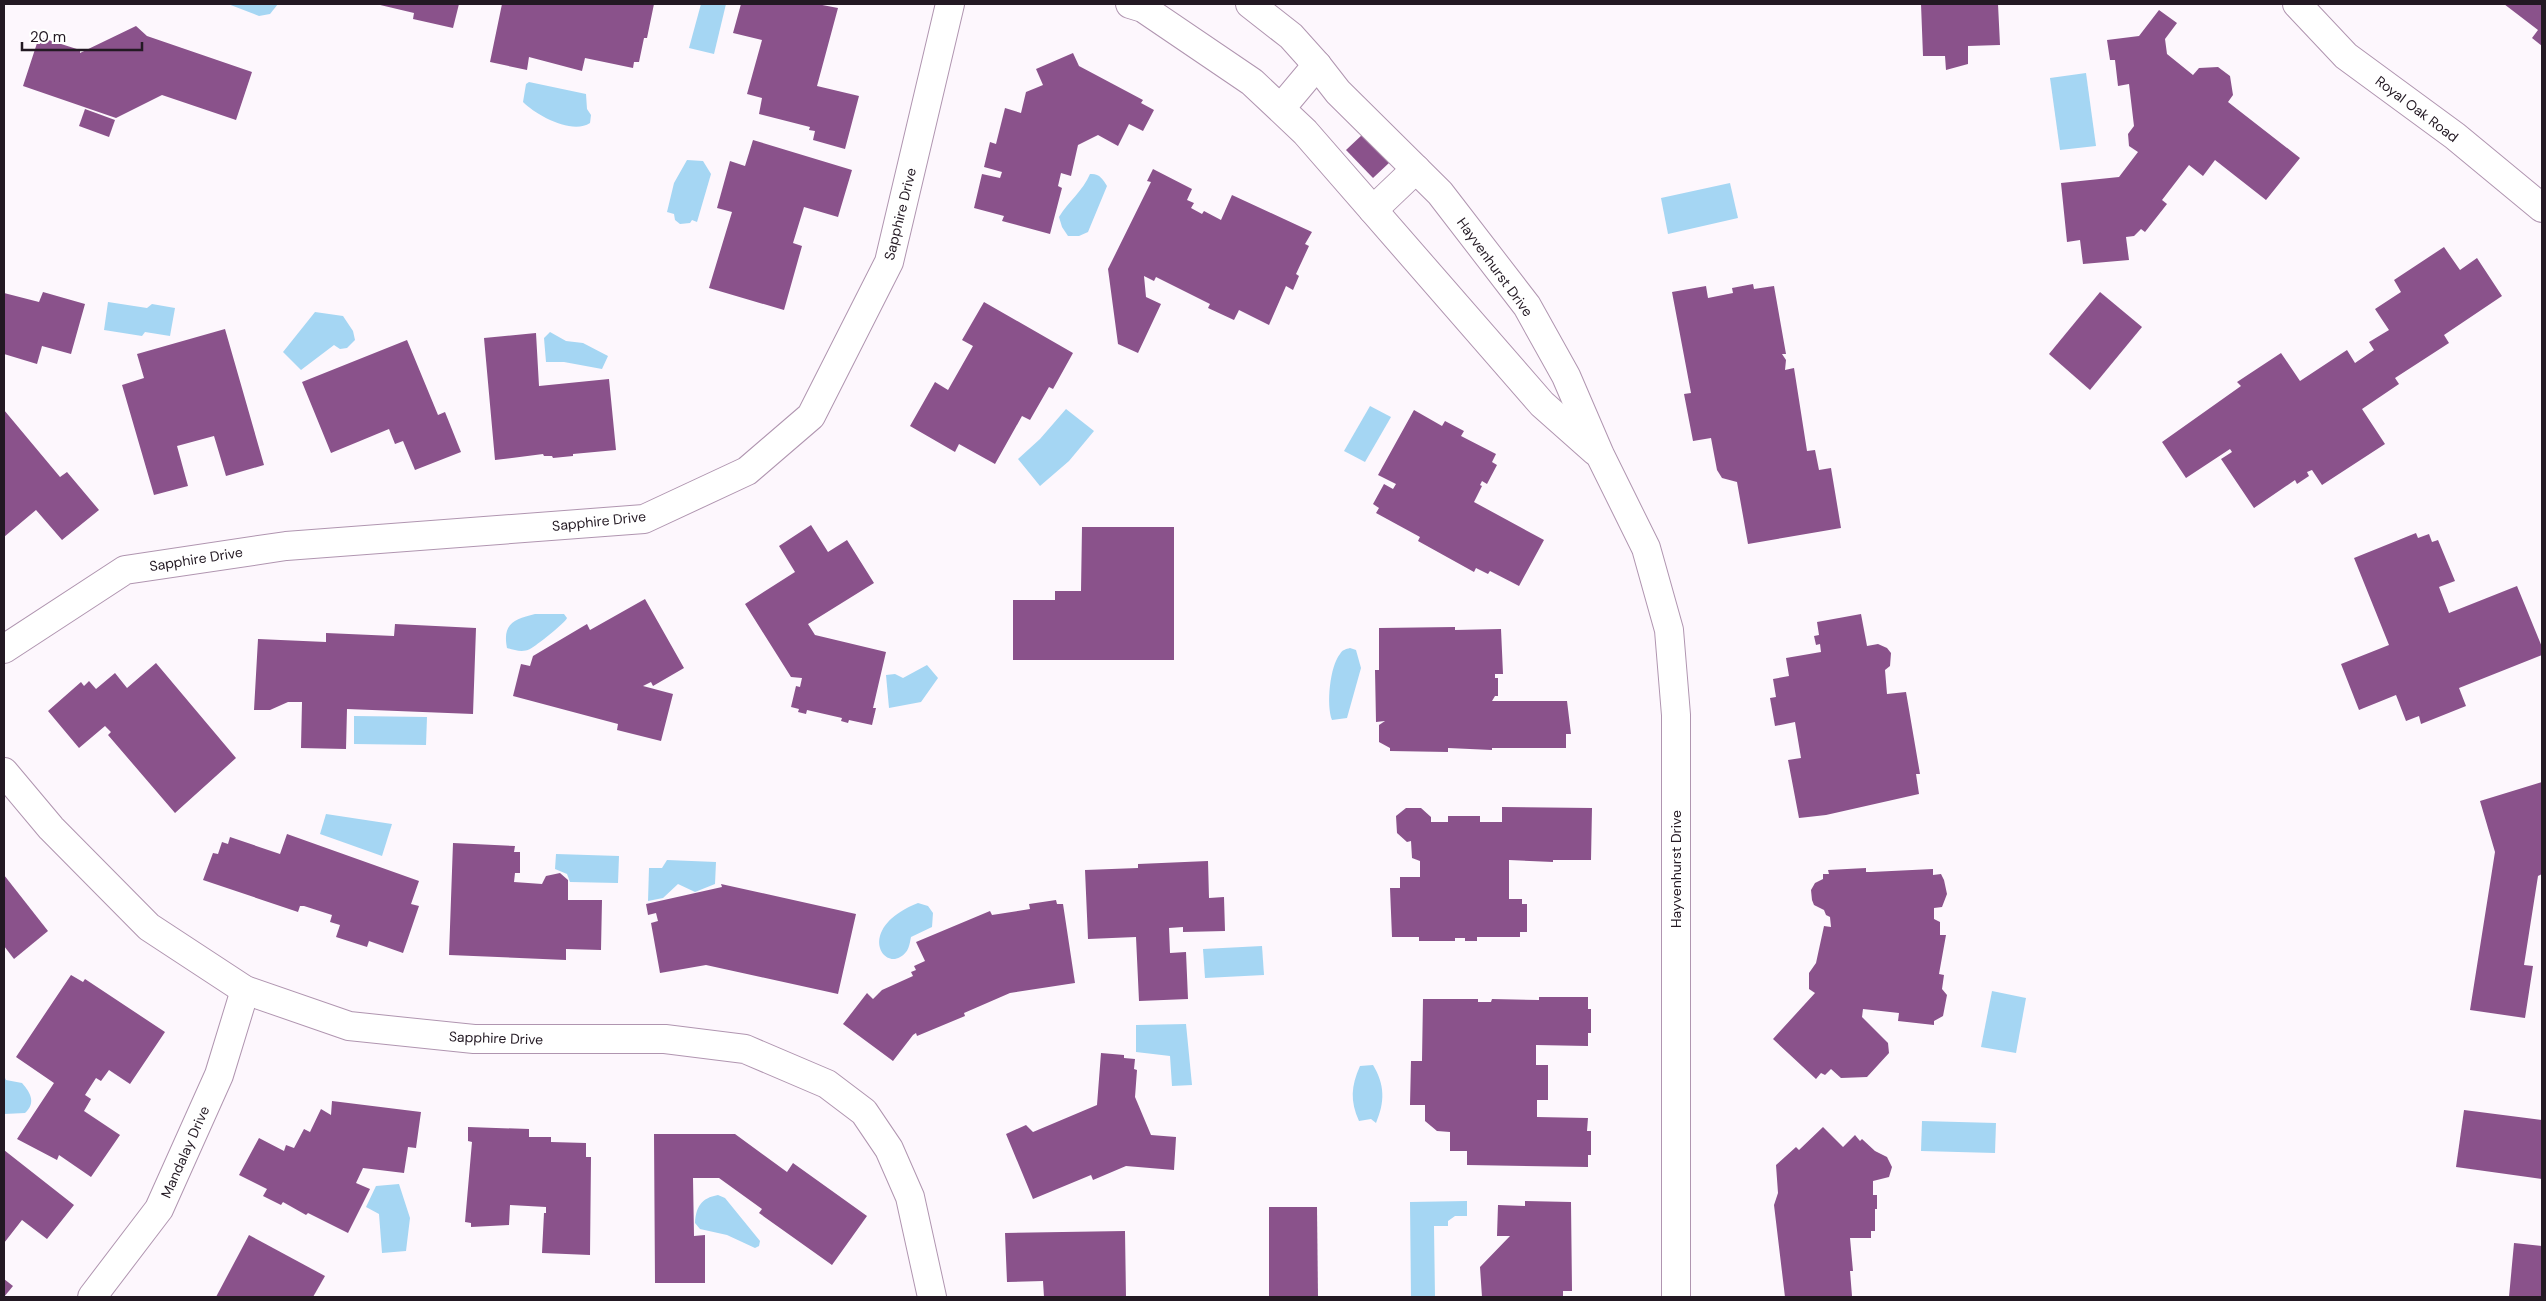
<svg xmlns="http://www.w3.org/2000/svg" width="2546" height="1301" font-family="'DM Sans',sans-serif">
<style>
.water{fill:#a5d6f3}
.building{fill:#8a528b}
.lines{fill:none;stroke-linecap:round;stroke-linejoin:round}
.street-casing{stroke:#b095b0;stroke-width:30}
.street{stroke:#fff;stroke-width:28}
.labels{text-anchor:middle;stroke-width:5;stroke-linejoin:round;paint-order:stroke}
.street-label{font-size:14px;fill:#231923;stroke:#fff}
</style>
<rect width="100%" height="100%" fill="#fdf7fd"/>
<!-- water -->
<g class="water">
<path d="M 228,4 L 278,4 L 270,14 L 259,16 Z"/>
<path d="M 701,4 L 726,4 L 714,54 L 689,48 Z"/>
<path d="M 2086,73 L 2096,146 L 2060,150 L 2050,78 Z"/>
<path d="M 529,82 L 586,94 L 587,109 L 591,115 L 590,123 C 572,135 536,115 523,102 L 526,84 Z"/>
<path d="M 687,160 L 703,161 L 711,174 L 697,222 L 692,220 L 690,223 L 680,224 L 675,220 L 674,214 L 667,212 L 674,183 Z"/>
<path d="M 1090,174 C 1099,173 1103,179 1107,186 L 1088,232 L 1079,236 L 1068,236 L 1062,227 L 1059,217 C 1068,202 1083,191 1090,174 Z"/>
<path d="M 1730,183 L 1738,218 L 1668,234 L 1661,198 Z"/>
<path d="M 108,302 L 147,308 L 152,304 L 175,308 L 170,336 L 145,332 L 142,336 L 104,330 Z"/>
<path d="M 315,312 L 343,316 L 353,331 L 355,340 L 347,348 L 340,349 L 334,345 L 301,370 L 283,352 Z"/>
<path d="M 550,332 L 566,341 L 583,343 L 608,356 L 602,369 L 564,362 L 546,362 L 544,338 Z"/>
<path d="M 1370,406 L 1391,417 L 1365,462 L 1344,451 Z"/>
<path d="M 1066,409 L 1094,431 L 1069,461 L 1040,486 L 1018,459 L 1040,439 Z"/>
<path d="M 535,614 L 564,614 L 567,618 C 565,623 536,646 530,649 C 522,653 515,650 507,648 C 502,623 515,619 535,614 Z"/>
<path d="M 1350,648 L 1356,650 L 1361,668 L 1347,718 L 1332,720 C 1326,705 1330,666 1340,654 C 1342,650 1346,649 1350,648 Z"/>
<path d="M 927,665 L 938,678 L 921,702 L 889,708 L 886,675 L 895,674 L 903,678 Z"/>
<path d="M 354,716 L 427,717 L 426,745 L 354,744 Z"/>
<path d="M 326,814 L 392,824 L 382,856 L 320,834 Z"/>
<path d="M 556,854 L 619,856 L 618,883 L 570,882 L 567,874 L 555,869 Z"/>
<path d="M 667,860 L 716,862 L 715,884 L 695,892 L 678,884 L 663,898 L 648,901 L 649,868 L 662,868 Z"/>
<path d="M 918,903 L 928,906 L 933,913 L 932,927 L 911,937 C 910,942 909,949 906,952 C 886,977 852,929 918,903 Z"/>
<path d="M 1262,946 L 1264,975 L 1205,978 L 1203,949 Z"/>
<path d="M 1992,991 L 2026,998 L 2016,1053 L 1981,1047 Z"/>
<path d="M 1186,1024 L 1192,1085 L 1172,1086 L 1170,1056 L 1136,1052 L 1136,1025 Z"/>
<path d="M 1373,1065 C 1385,1085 1385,1102 1376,1123 L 1371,1119 L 1359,1121 C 1350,1101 1351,1086 1360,1066 Z"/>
<path d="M 4,1076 L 6,1080 L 22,1083 C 31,1093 36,1103 25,1113 L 4,1114 Z"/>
<path d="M 1922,1121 L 1996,1123 L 1995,1153 L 1921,1151 Z"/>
<path d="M 399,1184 L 410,1218 L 406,1251 L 382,1253 L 379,1214 L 366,1207 L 376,1186 Z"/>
<path d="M 718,1195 L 725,1198 L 760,1241 L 759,1246 L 755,1248 L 727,1235 L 700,1229 L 695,1223 C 696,1207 701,1198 718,1195 Z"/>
<path d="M 1467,1201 L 1467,1216 L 1455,1216 L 1448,1221 L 1448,1226 L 1434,1226 L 1435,1297 L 1411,1297 L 1410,1202 Z"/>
</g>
<!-- building -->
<g class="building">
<path d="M 376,4 L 459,4 L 453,28 L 413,19 L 414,13 Z"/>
<path d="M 502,4 L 654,4 L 647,38 L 644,38 L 639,62 L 634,62 L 633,68 L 585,58 L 582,71 L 529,57 L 527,70 L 490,62 Z"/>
<path d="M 741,4 L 817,4 L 838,8 L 817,86 L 859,96 L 845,149 L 813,140 L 815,131 L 809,130 L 810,127 L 759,114 L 762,98 L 747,94 L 762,40 L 733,33 Z"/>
<path d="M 1921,4 L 1998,4 L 2000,45 L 1968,46 L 1968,64 L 1946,70 L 1945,56 L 1923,56 Z"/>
<path d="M 2504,4 L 2542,4 L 2542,46 L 2532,38 L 2538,30 Z"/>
<path d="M 2159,10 L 2177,23 L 2165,39 L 2167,54 L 2193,75 L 2199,68 L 2218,67 L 2230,76 L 2233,95 L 2228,102 L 2300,158 L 2266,200 L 2215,160 L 2203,176 L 2189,165 L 2162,200 L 2167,204 L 2145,232 L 2141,229 L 2134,236 L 2126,237 L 2129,260 L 2083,264 L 2080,240 L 2067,242 L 2061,183 L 2119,177 L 2138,152 L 2129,146 L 2128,134 L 2134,126 L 2129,84 L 2118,86 L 2115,60 L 2110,60 L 2107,40 L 2139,36 Z"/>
<path d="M 136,26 L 147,36 L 252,72 L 236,120 L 162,95 L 116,118 L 23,86 L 39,37 L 80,50 L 80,53 Z"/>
<path d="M 1073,53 L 1079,66 L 1143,100 L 1141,103 L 1154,110 L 1143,131 L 1129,124 L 1118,146 L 1098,135 L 1078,145 L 1071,176 L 1061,173 L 1058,186 L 1062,188 L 1050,234 L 1002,221 L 1004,216 L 974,208 L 982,174 L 1000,178 L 1002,172 L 984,167 L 990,142 L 996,144 L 1005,108 L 1021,113 L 1026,92 L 1043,85 L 1036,69 Z"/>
<path d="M 85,109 L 115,120 L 109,137 L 79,126 Z"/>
<path d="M 1363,134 L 1390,162 L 1373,178 L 1346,150 Z"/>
<path d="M 753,140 L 852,170 L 838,217 L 804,207 L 793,243 L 802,246 L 784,310 L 709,288 L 732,212 L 717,208 L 730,161 L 745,166 Z"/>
<path d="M 1153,169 L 1192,189 L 1187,200 L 1194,203 L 1191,208 L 1202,214 L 1204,211 L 1221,220 L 1232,195 L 1312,232 L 1305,244 L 1309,246 L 1296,274 L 1299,276 L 1293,290 L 1286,286 L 1269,325 L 1239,310 L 1234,320 L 1208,308 L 1210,304 L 1156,277 L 1154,281 L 1144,276 L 1146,297 L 1161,304 L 1138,353 L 1118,344 L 1108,269 L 1151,182 L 1147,181 Z"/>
<path d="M 2444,247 L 2460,270 L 2477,258 L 2502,296 L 2444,335 L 2449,343 L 2395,378 L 2399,384 L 2362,409 L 2385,444 L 2322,485 L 2312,470 L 2307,472 L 2309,476 L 2297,484 L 2295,480 L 2254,508 L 2221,459 L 2232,452 L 2230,449 L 2186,478 L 2162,442 L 2241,386 L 2237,382 L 2281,353 L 2300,381 L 2347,350 L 2355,363 L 2374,350 L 2369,342 L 2389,330 L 2375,309 L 2401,292 L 2394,280 Z"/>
<path d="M 1753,284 L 1754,289 L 1774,286 L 1786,354 L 1782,354 L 1786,360 L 1785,370 L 1794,368 L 1807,451 L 1815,450 L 1819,470 L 1831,468 L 1841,528 L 1748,544 L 1737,482 L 1722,478 L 1717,470 L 1711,438 L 1693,441 L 1684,394 L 1691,393 L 1672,292 L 1706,286 L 1708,298 L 1733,293 L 1732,288 Z"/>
<path d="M 43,292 L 85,304 L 71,354 L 42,346 L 37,364 L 4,354 L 4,293 L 39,302 Z"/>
<path d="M 2100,292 L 2142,327 L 2090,390 L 2049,354 Z"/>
<path d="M 984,302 L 1073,353 L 1053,389 L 1049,387 L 1030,420 L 1022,416 L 995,464 L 959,444 L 955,452 L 910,426 L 935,382 L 948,390 L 973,346 L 962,340 Z"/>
<path d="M 225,329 L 264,465 L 226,476 L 214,436 L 177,446 L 188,486 L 154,495 L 122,385 L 144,378 L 137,354 Z"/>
<path d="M 536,333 L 539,386 L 609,379 L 616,450 L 573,454 L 573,456 L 553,458 L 552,456 L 544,456 L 543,454 L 495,460 L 484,338 Z"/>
<path d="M 407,340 L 438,415 L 445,412 L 461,452 L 415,470 L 403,441 L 395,444 L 389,429 L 331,453 L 302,382 Z"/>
<path d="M 4,410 L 60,477 L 67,472 L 99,510 L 62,540 L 36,510 L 4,537 Z"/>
<path d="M 1414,410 L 1442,426 L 1445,421 L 1464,431 L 1461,436 L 1496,454 L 1492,462 L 1497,465 L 1487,484 L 1482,481 L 1480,485 L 1482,486 L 1474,502 L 1544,540 L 1519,586 L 1490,571 L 1488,574 L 1476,568 L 1474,572 L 1418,541 L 1420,537 L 1376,513 L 1379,508 L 1373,504 L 1384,484 L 1393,489 L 1396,484 L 1378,475 Z"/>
<path d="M 811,525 L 828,552 L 847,540 L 874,583 L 808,624 L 815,635 L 886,652 L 873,708 L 876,708 L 872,725 L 849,720 L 848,723 L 841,721 L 842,718 L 807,710 L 806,714 L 798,712 L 799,709 L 791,707 L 796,686 L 800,687 L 802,678 L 791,677 L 745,604 L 795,572 L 779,546 Z"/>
<path d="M 1082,527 L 1174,527 L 1174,660 L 1013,660 L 1013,600 L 1055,600 L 1055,591 L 1081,591 Z"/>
<path d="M 2416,533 L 2418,538 L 2429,534 L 2432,542 L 2438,540 L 2455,581 L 2439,587 L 2449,613 L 2517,586 L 2542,647 L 2542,655 L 2459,688 L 2466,706 L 2421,724 L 2419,716 L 2406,721 L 2396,695 L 2359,710 L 2341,664 L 2389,645 L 2354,558 Z"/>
<path d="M 645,599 L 684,668 L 653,686 L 651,682 L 643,686 L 673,694 L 661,741 L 617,730 L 618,724 L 513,696 L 521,664 L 530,666 L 533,656 L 587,624 L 590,630 Z"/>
<path d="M 1861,614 L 1867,646 L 1878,644 L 1887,648 L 1891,653 L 1890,666 L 1885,670 L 1887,694 L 1906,692 L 1920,774 L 1916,774 L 1919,794 L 1826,815 L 1799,818 L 1788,760 L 1801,758 L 1795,722 L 1775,726 L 1770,698 L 1776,697 L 1773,679 L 1789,676 L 1786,658 L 1821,652 L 1820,644 L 1816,645 L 1814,636 L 1819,635 L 1817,622 Z"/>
<path d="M 395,624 L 476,628 L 473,714 L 347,709 L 346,749 L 301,748 L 302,702 L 288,702 L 270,710 L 254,710 L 258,639 L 326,642 L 326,633 L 394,636 Z"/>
<path d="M 1455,627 L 1455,630 L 1501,629 L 1503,674 L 1495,674 L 1495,678 L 1498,678 L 1498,696 L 1495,696 L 1492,701 L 1567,701 L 1571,734 L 1566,734 L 1566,748 L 1492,748 L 1492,750 L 1448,748 L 1448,752 L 1390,751 L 1390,748 L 1379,742 L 1379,725 L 1385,721 L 1376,722 L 1375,670 L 1379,670 L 1379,628 Z"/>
<path d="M 156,663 L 236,758 L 175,813 L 108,735 L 111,732 L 105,726 L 79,748 L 48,711 L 81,682 L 84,686 L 89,681 L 96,689 L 115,673 L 127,688 Z"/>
<path d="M 2542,782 L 2542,874 L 2538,876 L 2524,965 L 2533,966 L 2525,1018 L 2470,1010 L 2495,852 L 2480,801 Z"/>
<path d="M 1502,807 L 1592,808 L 1591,860 L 1553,860 L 1553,862 L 1509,860 L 1509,899 L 1522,899 L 1522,904 L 1527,904 L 1527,932 L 1520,932 L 1520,937 L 1477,937 L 1477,941 L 1465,941 L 1465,938 L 1455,938 L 1455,941 L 1419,941 L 1419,937 L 1392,937 L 1390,888 L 1400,888 L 1400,877 L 1420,877 L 1420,861 L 1412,858 L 1411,841 L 1407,842 L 1397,833 L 1396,816 L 1406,808 L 1421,808 L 1431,817 L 1431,822 L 1448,822 L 1448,816 L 1480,816 L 1480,822 L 1502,822 Z"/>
<path d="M 287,834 L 419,881 L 411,904 L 419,906 L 403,953 L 369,941 L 367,947 L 336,937 L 340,925 L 330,922 L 332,915 L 304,906 L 300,906 L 298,912 L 203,880 L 213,853 L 218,854 L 222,842 L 228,844 L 230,837 L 280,854 Z"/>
<path d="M 453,843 L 515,846 L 514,852 L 520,852 L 520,873 L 515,873 L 514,882 L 542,884 L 546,876 L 560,873 L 568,880 L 568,900 L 602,900 L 601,950 L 566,949 L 566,960 L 449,955 Z"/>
<path d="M 1208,861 L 1209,898 L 1224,897 L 1225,931 L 1183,932 L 1183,927 L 1169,928 L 1170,953 L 1186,952 L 1188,999 L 1139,1001 L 1136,937 L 1088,939 L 1085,870 L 1138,868 L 1138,864 Z"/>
<path d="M 1866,868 L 1866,872 L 1871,872 L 1933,869 L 1933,875 L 1941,874 L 1944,880 L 1947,894 L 1942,907 L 1934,908 L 1934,919 L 1940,922 L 1940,935 L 1946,935 L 1939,974 L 1944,975 L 1942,989 L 1947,995 L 1943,1016 L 1934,1021 L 1934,1025 L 1898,1021 L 1899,1013 L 1863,1009 L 1862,1017 L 1888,1043 L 1889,1053 L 1867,1077 L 1841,1078 L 1831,1069 L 1825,1075 L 1821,1073 L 1816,1079 L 1773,1039 L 1815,993 L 1809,989 L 1809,973 L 1816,963 L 1824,926 L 1831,927 L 1830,917 L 1826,915 L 1824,910 L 1814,905 L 1812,900 L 1811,890 L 1815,883 L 1823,879 L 1823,874 L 1829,874 L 1828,870 Z"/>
<path d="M 4,875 L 48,931 L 14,959 L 4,946 Z"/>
<path d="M 721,884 L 856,914 L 838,994 L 706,965 L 660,973 L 651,923 L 658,921 L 656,913 L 648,915 L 646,904 L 722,887 Z"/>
<path d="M 1056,900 L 1057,904 L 1063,904 L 1075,983 L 1010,993 L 964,1013 L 965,1016 L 917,1036 L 916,1033 L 913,1035 L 893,1061 L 843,1024 L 867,993 L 873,999 L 882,990 L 913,976 L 911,972 L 916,970 L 914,966 L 925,961 L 916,942 L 990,911 L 992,915 L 1030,909 L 1029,904 Z"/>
<path d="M 71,975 L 83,982 L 85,979 L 165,1032 L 130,1084 L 109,1070 L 101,1081 L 96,1078 L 85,1095 L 91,1099 L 84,1111 L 120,1135 L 91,1177 L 59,1155 L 57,1160 L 17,1139 L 54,1083 L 16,1057 Z"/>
<path d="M 1539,997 L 1588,997 L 1588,1009 L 1591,1009 L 1591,1033 L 1588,1033 L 1588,1046 L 1536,1045 L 1536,1065 L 1548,1065 L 1548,1100 L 1537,1100 L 1537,1117 L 1588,1118 L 1587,1131 L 1591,1131 L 1591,1155 L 1588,1155 L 1588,1167 L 1467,1165 L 1467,1151 L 1450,1151 L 1450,1132 L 1437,1131 L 1425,1121 L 1425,1105 L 1410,1105 L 1411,1061 L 1422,1061 L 1423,999 L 1478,999 L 1478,1002 L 1491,1002 L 1492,999 L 1539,1000 Z"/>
<path d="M 1101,1053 L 1124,1055 L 1124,1058 L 1135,1059 L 1134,1069 L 1137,1070 L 1135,1097 L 1151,1135 L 1176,1137 L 1174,1170 L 1126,1166 L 1093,1180 L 1091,1175 L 1033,1199 L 1006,1134 L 1026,1125 L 1033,1132 L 1097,1105 Z"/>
<path d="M 332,1101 L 421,1112 L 416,1148 L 408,1147 L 404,1173 L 363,1168 L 356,1183 L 370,1189 L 348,1233 L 308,1213 L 306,1215 L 283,1202 L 281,1205 L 263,1196 L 267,1189 L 239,1175 L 259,1138 L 284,1151 L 286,1145 L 294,1148 L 304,1129 L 310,1132 L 321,1109 L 331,1115 Z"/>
<path d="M 2464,1110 L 2542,1120 L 2542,1179 L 2456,1167 Z"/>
<path d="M 468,1127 L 529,1129 L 529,1137 L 551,1137 L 551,1142 L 586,1143 L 586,1157 L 591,1157 L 590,1255 L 542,1253 L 544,1213 L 546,1213 L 546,1207 L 510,1205 L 509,1225 L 471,1227 L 471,1223 L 465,1222 L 472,1142 L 468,1141 Z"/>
<path d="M 1823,1127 L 1843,1147 L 1855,1135 L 1860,1141 L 1862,1139 L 1875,1151 L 1887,1157 L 1892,1167 L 1889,1177 L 1873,1181 L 1873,1195 L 1877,1195 L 1877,1209 L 1875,1209 L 1875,1231 L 1871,1231 L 1871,1238 L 1850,1238 L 1853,1271 L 1850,1271 L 1852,1296 L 1785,1297 L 1774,1205 L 1778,1193 L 1776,1165 L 1796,1147 L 1799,1150 Z"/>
<path d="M 654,1134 L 735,1134 L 787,1172 L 793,1163 L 867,1216 L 832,1265 L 759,1213 L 762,1209 L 719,1178 L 693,1178 L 694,1236 L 705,1235 L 705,1283 L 655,1283 Z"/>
<path d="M 4,1150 L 74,1205 L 47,1239 L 22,1220 L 4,1243 Z"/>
<path d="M 1525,1201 L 1571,1202 L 1572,1291 L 1563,1291 L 1563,1297 L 1482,1297 L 1480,1267 L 1510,1236 L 1497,1236 L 1498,1205 L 1525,1206 Z"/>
<path d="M 1269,1207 L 1317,1207 L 1318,1297 L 1269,1297 Z"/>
<path d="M 1125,1231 L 1126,1297 L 1044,1297 L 1043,1281 L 1007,1282 L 1005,1233 Z"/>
<path d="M 249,1235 L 325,1276 L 313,1297 L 216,1297 Z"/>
<path d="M 2514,1243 L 2542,1246 L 2542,1297 L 2509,1297 Z"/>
<path d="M 4,1279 L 13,1286 L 4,1297 Z"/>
</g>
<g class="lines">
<!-- street casing -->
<g class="street-casing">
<g id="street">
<path d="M 1130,4 L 1143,8 L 1252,82 L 1305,132 L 1542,404 L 1595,451"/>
<path d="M 1250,4 L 1291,36 L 1317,65 L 1338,92 L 1440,193 L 1527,306 L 1566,376 L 1600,455 L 1646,548 L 1669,630 L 1676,715 L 1676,1297"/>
<path d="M 2297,4 L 2346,56 L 2455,136 L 2542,208"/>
<path d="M 1281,108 L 1317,65"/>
<path d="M 1373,210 L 1416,169"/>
<path d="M 4,649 L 125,570 L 286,546 L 644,519 L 747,471 L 811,416 L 889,262 L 950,4"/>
<path d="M 4,772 L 51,828 L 149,927 L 245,990 L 349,1026 L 474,1039 L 665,1039 L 745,1049 L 827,1084 L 864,1112 L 889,1149 L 910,1197 L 932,1297"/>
<path d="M 92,1297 L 159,1209 L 219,1075 L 245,990"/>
</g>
</g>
<!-- street -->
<use href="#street" class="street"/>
</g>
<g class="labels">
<!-- street labels -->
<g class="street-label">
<text transform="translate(2417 109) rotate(37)" y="5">Royal Oak Road</text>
<text transform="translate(900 214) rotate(-76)" y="5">Sapphire Drive</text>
<text transform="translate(1495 267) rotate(54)" y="5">Hayvenhurst Drive</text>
<text transform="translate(599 521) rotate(-6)" y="5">Sapphire Drive</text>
<text transform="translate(196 559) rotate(-9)" y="5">Sapphire Drive</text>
<text transform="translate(1676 869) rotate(-90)" y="5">Hayvenhurst Drive</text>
<text transform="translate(496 1038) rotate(2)" y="5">Sapphire Drive</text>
<text transform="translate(185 1152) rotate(-66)" y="5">Mandalay Drive</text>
</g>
</g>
<!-- border -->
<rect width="2546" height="1301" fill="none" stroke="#231923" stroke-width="10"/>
<!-- scale -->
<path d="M22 42v8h120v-8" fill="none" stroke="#231923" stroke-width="2.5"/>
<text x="30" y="42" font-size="15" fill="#231923" stroke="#ffffff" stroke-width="4" paint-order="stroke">20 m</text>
</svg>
